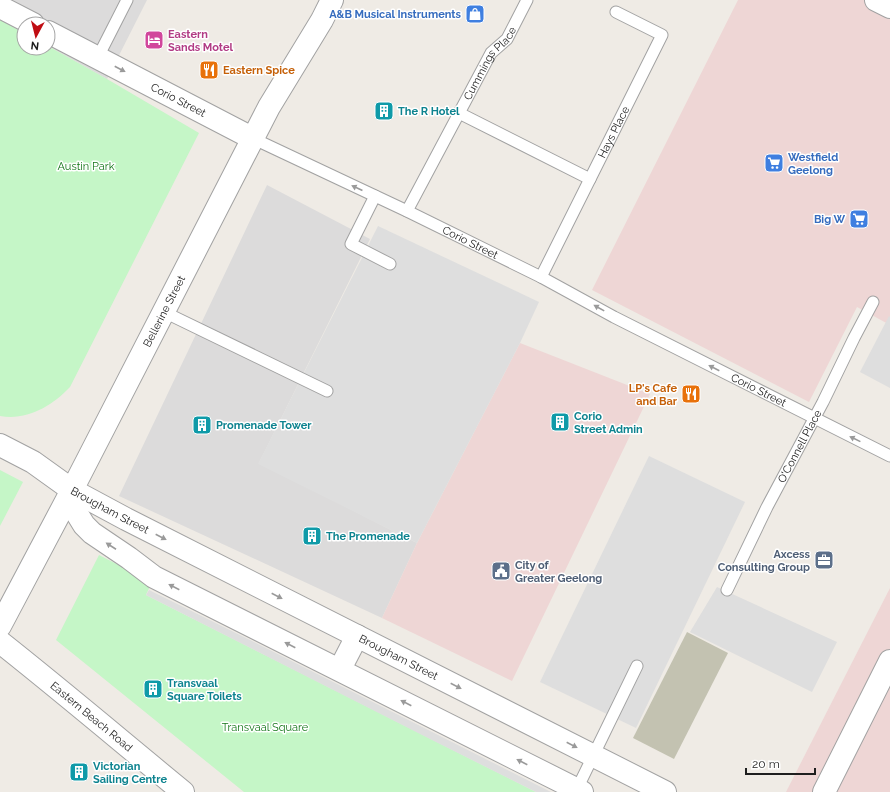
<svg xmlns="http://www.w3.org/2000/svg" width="890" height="792" font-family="Raleway,sans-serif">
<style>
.residential{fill:#dcdbdb}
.commercial{fill:#eed6d5}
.construction{fill:#c3c2b1}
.park{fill:#c5f6c7}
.parking{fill:#dedede}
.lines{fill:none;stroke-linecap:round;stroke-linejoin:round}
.service-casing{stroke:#a2a2a2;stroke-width:13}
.minor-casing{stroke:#a2a2a2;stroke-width:24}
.tertiary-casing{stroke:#a2a2a2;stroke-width:24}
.service{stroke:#fff;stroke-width:11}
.minor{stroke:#fff;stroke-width:22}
.tertiary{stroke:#fff;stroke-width:22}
.oneway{fill:#9a9a9a}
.labels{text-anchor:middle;stroke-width:3;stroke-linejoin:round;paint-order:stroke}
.shop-label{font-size:11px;font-weight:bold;fill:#366cbe;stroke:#fff;text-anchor:end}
.hotel-label{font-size:11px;font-weight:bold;fill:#b23c85;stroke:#fff;text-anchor:start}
.street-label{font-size:11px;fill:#1e1e1e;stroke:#fff}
.food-label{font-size:11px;font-weight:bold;fill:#c56008;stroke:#fff;text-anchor:start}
.culture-label{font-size:11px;font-weight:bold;fill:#0d838f;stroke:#fff;text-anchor:start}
.park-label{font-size:11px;fill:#137618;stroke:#fff}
.service-label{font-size:11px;font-weight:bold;fill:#4e5e75;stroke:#fff;text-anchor:end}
</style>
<rect width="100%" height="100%" fill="#efebe5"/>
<!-- residential -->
<g class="residential">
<path d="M 0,0 L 147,0 L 107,79 L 48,46 L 48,24 L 24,24 L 24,33 L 0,20 Z"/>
<path d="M 267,185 L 370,239 L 259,463 L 417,543 L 382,618 L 119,496 Z"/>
</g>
<!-- commercial -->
<g class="commercial">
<path d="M 738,0 L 890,0 L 890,325 L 857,307 L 809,402 L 592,290 Z"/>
<path d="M 520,343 L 650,394 L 512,681 L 382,618 L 417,543 Z"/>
<path d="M 890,588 L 890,792 L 786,792 Z"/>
</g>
<!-- construction -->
<path class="construction" d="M 687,632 L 728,653 L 674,759 L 633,738 Z"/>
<!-- park -->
<g class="park">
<path d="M 0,20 L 24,33 L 24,48 L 48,48 L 48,46 L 107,79 L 199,133 L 70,387 C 52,406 27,421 0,416 Z"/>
<path d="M 0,470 L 23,482 L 0,526 Z"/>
<path d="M 99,555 L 150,581 L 151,584 L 146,595 L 536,792 L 244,792 L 56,640 Z"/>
</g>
<!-- parking -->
<g class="parking">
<path d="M 378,226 L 539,302 L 520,343 L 417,543 L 258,464 Z"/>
<path d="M 889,316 L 890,317 L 890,388 L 860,372 Z"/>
<path d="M 649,456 L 745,502 L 636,728 L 540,682 Z"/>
<path d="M 717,587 L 837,642 L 812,692 L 690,632 Z"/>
<path d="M 149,590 L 252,641 L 551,792 L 536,792 L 432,740 L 146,595 Z"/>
</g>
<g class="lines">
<!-- service casing -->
<g class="service-casing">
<g id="service">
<path d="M 98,57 L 127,0"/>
<path d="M 459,113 L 590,179"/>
<path id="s1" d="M 252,138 L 407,211 L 541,277 L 614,317 L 890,456"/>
<path d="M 375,196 L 351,244 L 390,264"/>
<path id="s2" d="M 407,211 L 491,53 L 507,39 L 527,0"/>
<path id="s3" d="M 541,277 L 662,35 L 616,12"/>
<path d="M 164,312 L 327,391"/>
<path id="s4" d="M 727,590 L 767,507 L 823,402 L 854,338 L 873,302"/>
<path d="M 577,789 L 637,666"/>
</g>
</g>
<!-- minor casing -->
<g class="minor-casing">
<g id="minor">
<path d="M 0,7 L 33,24"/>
<path id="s5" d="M 48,32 L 252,138"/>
<path id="s6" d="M 0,445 L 33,462 L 72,490 L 126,519 L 665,792"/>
<path d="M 72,490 L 76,512 L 84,525 L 92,533 L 129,558 L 154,577 L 582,792"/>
<path d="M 340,669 L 357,636"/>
</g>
</g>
<!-- tertiary casing -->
<g class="tertiary-casing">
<g id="tertiary">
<path d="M 876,0 L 890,7"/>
<path id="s7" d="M 0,626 L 72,490 L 269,107 L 322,20 L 332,0"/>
<path id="s8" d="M 0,642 C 62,691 122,742 183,792"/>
<path d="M 824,792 L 890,661"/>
</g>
</g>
<!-- service -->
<use href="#service" class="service"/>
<!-- minor -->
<use href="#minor" class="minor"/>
<!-- tertiary -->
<use href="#tertiary" class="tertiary"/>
</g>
<!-- one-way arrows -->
<defs><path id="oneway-solid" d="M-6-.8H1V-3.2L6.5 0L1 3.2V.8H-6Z"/></defs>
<g class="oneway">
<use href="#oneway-solid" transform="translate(120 69) rotate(28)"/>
<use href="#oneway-solid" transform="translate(357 188) rotate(-155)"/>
<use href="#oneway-solid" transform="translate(599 308) rotate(-151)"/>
<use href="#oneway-solid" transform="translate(714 368) rotate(-153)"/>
<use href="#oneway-solid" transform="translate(855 439) rotate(-154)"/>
<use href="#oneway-solid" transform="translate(161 537) rotate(27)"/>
<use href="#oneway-solid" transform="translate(111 546) rotate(-147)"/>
<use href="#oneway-solid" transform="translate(174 587) rotate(-153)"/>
<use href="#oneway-solid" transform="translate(277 596) rotate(27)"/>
<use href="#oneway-solid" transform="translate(290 645) rotate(-153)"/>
<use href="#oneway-solid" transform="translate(456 686) rotate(27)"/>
<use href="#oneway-solid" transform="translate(406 703) rotate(-153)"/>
<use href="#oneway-solid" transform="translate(572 745) rotate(27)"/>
<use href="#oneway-solid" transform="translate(522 762) rotate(-153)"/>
</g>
<!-- icons -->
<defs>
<g id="shop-square" transform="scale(1)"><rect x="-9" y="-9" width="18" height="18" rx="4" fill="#3f7fe0" stroke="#fff"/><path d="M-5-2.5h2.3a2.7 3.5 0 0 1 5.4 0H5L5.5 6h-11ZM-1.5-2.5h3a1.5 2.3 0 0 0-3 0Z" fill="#fff"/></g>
<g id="hotel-square" transform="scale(1)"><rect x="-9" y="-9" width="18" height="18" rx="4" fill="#d1479c" stroke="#fff"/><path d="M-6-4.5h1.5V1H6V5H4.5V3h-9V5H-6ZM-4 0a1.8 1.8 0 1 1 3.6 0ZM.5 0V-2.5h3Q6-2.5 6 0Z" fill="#fff"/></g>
<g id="restaurant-square" transform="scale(1)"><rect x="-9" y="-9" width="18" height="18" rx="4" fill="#e8710a" stroke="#fff"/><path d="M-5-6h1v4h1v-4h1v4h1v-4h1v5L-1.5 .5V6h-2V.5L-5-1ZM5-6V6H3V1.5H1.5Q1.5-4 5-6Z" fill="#fff"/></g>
<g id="building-square" transform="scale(1)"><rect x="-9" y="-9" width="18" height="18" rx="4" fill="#0f9aa8" stroke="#fff"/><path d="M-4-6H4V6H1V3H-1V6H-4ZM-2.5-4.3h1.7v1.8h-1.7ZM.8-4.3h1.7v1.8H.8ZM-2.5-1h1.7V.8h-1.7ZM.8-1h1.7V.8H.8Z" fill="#fff"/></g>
<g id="supermarket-square" transform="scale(1)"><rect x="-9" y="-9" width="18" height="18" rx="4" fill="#3f7fe0" stroke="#fff"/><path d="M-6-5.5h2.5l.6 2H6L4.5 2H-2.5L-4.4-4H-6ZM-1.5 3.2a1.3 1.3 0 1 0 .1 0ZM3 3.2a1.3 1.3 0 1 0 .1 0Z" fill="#fff"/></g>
<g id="office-square" transform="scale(1)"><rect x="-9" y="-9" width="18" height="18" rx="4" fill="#5c6f8a" stroke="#fff"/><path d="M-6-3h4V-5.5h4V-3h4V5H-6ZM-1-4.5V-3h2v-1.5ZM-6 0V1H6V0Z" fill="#fff"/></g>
<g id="civic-square" transform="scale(1)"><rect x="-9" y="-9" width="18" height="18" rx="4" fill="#5c6f8a" stroke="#fff"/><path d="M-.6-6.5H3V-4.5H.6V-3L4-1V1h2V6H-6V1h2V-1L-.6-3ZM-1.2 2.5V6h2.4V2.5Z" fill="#fff"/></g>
</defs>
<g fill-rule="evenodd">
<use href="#shop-square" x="475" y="14"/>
<use href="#hotel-square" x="154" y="40"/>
<use href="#restaurant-square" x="209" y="70"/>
<use href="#building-square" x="384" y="111"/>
<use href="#supermarket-square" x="774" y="163"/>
<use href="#supermarket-square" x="859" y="219"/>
<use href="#restaurant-square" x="691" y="394"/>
<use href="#building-square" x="560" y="422"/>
<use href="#building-square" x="202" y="425"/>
<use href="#building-square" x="312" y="536"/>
<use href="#office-square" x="824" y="560"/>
<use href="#civic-square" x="501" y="571"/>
<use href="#building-square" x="153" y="689"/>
<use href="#building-square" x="79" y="772"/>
</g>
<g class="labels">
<!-- shop labels -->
<g class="shop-label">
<text x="461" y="18">A&amp;B Musical Instruments</text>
<text x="788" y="161" text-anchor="start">Westfield<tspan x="788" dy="13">Geelong</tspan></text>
<text x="845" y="223">Big W</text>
</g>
<!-- hotel labels -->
<g class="hotel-label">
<text x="168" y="38">Eastern<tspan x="168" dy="13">Sands Motel</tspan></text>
</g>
<!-- street labels -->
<g class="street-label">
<text dy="4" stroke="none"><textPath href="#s2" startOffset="170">Cummings Place</textPath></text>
<text dy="4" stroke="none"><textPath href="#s5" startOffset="147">Corio Street</textPath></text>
<text dy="4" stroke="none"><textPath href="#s3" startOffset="162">Hays Place</textPath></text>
<text dy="4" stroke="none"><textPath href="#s1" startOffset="242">Corio Street</textPath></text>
<text dy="4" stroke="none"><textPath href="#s7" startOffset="355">Bellerine Street</textPath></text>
<text dy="4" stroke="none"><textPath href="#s1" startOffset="566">Corio Street</textPath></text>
<text dy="4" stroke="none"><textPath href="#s4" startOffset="161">O'Connell Place</textPath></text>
<text dy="4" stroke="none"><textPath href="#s6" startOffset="128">Brougham Street</textPath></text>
<text dy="4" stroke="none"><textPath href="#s6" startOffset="452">Brougham Street</textPath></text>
<text dy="4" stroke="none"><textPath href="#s8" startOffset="118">Eastern Beach Road</textPath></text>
</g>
<!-- food labels -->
<g class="food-label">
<text x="223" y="74">Eastern Spice</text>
<text x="677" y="392" text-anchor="end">LP's Cafe<tspan x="677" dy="13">and Bar</tspan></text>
</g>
<!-- culture labels -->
<g class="culture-label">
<text x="398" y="115">The R Hotel</text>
<text x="574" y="420">Corio<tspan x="574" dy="13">Street Admin</tspan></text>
<text x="216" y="429">Promenade Tower</text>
<text x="326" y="540">The Promenade</text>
<text x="167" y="687">Transvaal<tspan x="167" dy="13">Square Toilets</tspan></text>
<text x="93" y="770">Victorian<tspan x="93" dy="13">Sailing Centre</tspan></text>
</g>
<!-- park labels -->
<g class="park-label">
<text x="86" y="170">Austin Park</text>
<text x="265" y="731">Transvaal Square</text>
</g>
<!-- service labels -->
<g class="service-label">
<text x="810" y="558">Axcess<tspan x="810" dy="13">Consulting Group</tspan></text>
<text x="515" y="569" text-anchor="start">City of<tspan x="515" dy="13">Greater Geelong</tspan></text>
</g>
</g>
<!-- north arrow -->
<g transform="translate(36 36) rotate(187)"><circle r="19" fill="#ffffff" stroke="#a5a5a5"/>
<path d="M0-3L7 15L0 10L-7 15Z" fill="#c00d13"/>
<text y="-6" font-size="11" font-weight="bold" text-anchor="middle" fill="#1e1e1e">N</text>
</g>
<!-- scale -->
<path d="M746 768v6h69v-6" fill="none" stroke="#1e1e1e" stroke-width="2"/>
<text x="752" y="768" font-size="12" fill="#1e1e1e" stroke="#ffffff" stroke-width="3" paint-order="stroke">20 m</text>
</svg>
